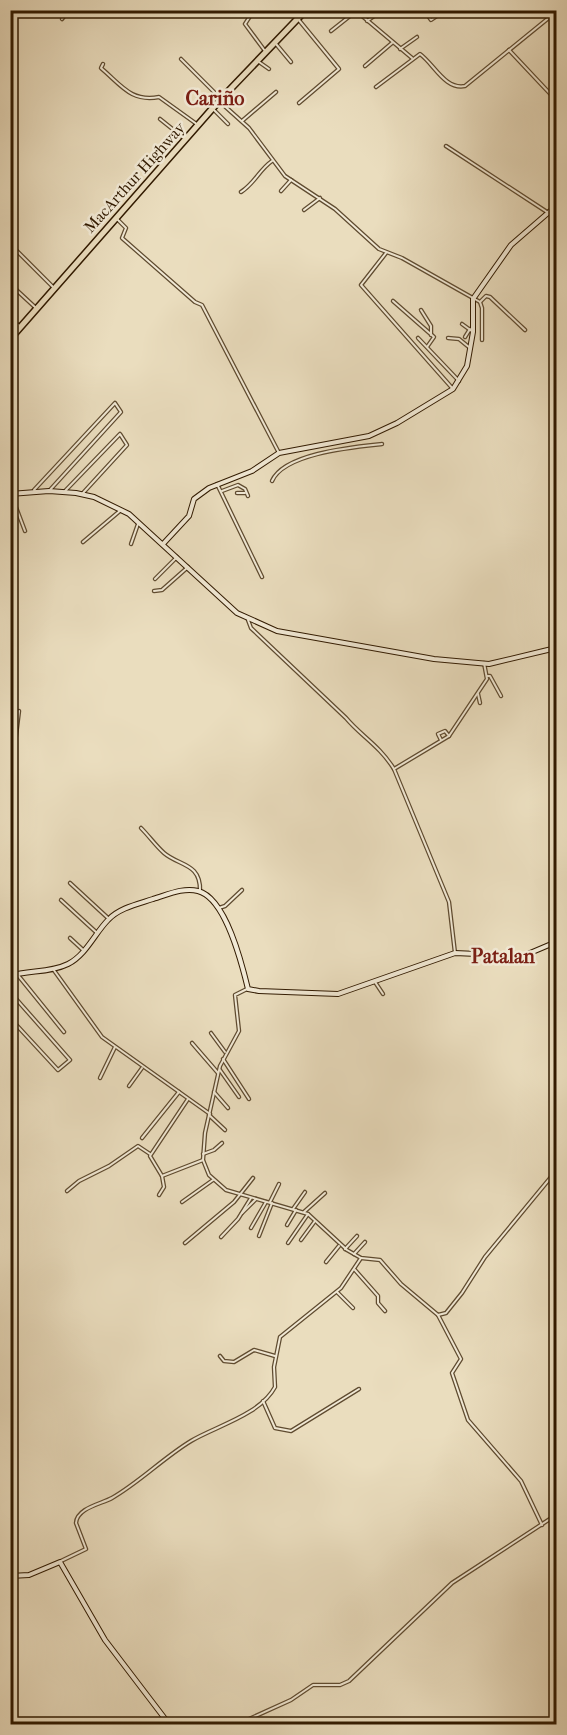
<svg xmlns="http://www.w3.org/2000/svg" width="567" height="1735" font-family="'IM FELL French Canon',serif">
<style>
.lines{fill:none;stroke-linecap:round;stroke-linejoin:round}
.street-casing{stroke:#5f4b30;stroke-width:4.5}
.secondary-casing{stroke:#311a00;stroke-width:6}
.highway-casing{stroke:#311a00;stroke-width:8}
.street{stroke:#f1e9d5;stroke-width:2}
.secondary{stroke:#f1e9d5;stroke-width:4}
.highway{stroke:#eaddbe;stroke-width:5}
.labels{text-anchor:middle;stroke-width:5;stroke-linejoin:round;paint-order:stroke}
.street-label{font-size:16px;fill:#311a00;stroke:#f1e9d5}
.quarter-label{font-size:20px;font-weight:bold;fill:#7a1f14;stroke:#f1e9d5}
</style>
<rect width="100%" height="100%" fill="#eaddbe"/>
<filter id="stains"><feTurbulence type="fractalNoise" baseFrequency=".00333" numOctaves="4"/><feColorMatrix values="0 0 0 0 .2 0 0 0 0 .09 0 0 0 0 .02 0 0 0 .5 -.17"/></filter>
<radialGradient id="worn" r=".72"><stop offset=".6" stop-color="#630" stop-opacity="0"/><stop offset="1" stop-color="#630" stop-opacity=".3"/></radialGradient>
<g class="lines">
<!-- street casing -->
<g class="street-casing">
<g id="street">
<path d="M 254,10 L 245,24 L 265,51"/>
<path d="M 355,10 L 412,58"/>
<path d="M 424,10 L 431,20 L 446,10"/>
<path d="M 62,19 L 69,10"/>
<path d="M 298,19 L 339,69 L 299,103"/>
<path d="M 367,21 L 383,10"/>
<path d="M 331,31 L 355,12"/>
<path d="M 276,44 L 291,62"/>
<path d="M 400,49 L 417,37"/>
<path d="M 509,50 L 556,100"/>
<path d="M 181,59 L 221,99"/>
<path d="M 259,62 L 269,69"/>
<path d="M 103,64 L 101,68 C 122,86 131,102 159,97 L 198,125"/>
<path d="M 365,66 L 392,43"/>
<path d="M 376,87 L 420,54 C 434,64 445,90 465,86 L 556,12"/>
<path d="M 219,101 L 249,128 L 285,176 L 335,209 L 379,249 L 402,258 L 480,302 L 482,308 L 482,340"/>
<path d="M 213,109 L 228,124"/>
<path d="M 160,119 L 185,139"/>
<path d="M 242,121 L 276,92"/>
<path d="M 446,146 L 547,212"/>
<path d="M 281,191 L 291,180"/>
<path d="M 241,192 C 255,183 259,170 272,161"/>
<path d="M 304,210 L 320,198"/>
<path d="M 552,211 L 556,215"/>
<path d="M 117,219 L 126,228 L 122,238 L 195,302 L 202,305 L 279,453"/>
<path d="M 10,244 L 53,287"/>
<path d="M 386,253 L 361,285 L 453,389"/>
<path d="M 10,284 L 37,309"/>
<path d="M 393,301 L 434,337 L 427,347"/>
<path d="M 480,302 L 486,296 L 490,297 L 525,330"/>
<path d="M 421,310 L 431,326 L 431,335"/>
<path d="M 10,317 L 20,327"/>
<path d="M 462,324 L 473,332"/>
<path d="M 465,337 L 470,329"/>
<path d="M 418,338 L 459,381"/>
<path d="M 448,338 L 459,339 L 470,348"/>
<path d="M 272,481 C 284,453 354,447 382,444"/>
<path d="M 217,484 L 262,577"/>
<path d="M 34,490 L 115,403 L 121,412 L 49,491"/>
<path d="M 65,491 L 120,434 L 127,445 L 83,493"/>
<path d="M 222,491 L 238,485 L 245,489 L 248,496"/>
<path d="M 237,493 L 245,493"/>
<path d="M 11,494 L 25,531"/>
<path d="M 83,542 L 121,510"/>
<path d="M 131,544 L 138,524"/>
<path d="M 155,579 L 177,557"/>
<path d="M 154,591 L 162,590 L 188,567"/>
<path d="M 248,620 L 251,628 L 346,718 C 361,736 379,745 394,769"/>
<path d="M 487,676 L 490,676 L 501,696"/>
<path d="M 478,694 L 480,703"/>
<path d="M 441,740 L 438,734 L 445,731 L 449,736"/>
<path d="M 10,785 L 19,711"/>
<path d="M 141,828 C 149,836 156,846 164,853 C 179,866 201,863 200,891"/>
<path d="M 70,883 L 109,919"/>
<path d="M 61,900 L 97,933"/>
<path d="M 219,908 L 225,906 L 242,890"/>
<path d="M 70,938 L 83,950"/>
<path d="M 455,953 L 449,902 L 394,769 L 449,736 L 487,679 L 484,663"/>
<path d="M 53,969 L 102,1037 L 210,1114"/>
<path d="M 17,974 L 64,1032"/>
<path d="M 375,982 L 383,994"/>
<path d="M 247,989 L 235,995 L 239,1031 L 220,1066 L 205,1133 L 203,1160 L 209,1175 L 226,1190 L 308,1214 L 347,1250 L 361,1258 L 380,1260 L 401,1284 L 438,1315 L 446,1313 L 462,1293 L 485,1257 L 556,1171"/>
<path d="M 10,992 L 70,1060 L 58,1070 L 10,1018"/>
<path d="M 211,1033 L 225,1052"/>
<path d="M 192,1043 L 218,1073"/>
<path d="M 223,1059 L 249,1099"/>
<path d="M 220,1070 L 239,1097"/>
<path d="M 100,1078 L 115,1047"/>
<path d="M 129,1086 L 142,1068"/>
<path d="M 214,1092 L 228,1108"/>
<path d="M 188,1099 L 150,1156 L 162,1176 L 203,1160"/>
<path d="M 209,1115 L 225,1130"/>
<path d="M 142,1138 L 179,1092"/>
<path d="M 203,1154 L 214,1150 L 222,1143"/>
<path d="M 67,1191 L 79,1181 L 109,1166 L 138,1146 L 150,1154"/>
<path d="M 159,1195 L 164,1187 L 162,1176"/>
<path d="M 182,1202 L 213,1180"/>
<path d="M 270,1202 L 279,1184"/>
<path d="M 293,1209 L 305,1192"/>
<path d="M 304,1212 L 325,1193"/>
<path d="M 242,1213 L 256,1199"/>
<path d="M 287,1225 L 296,1210"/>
<path d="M 251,1228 L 266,1202"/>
<path d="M 259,1236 L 272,1203"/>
<path d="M 221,1237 L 238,1219 L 251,1198"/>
<path d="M 301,1240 L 315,1221"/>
<path d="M 185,1243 L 234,1202 L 253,1178"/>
<path d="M 288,1243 L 308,1214"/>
<path d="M 345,1249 L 357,1236"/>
<path d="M 354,1254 L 365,1242"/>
<path d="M 326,1262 L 339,1246"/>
<path d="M 355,1270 L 378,1296 L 378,1303 L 385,1311"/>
<path d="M 337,1292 L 353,1308"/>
<path d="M 438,1315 L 461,1359 L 452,1373 L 468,1420 L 521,1481 L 542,1525"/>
<path d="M 220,1356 L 224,1361 L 234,1362 L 254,1350 L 275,1356"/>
<path d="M 263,1401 L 275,1428 L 291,1431 L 359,1389"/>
<path d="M 61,1561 L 86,1549 L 76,1523 C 77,1508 101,1504 112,1498 C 140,1482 163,1458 191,1441 C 216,1426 260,1415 275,1387 L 274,1367 L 280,1337 L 341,1288 L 361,1258"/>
<path d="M 238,1724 L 291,1700 L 313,1685 L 340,1685 L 349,1681 L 452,1583 L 556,1515"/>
</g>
</g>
<!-- secondary casing -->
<g class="secondary-casing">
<g id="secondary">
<path d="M 10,494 L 49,491 L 76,493 L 94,497 L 129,514 L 237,613 L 277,631 L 434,659 L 489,664 L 556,648"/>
<path d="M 163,544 L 189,516 L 194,499 L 209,488 L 252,471 L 279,453 L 369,436 L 397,423 L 453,389 L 467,366 L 473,332 L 473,299 L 511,245 L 556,206"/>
<path d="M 10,976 C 29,970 50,973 68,964 C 86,955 95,933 108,920 C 119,908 138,904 153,899 C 167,895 183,887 198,891 C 226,898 242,964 248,989 L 259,991 L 338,994 L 455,953 L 523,956 L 556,942"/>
<path d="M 10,1576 L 29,1575 L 60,1562 L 105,1640 L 169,1724"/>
</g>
</g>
<!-- highway casing -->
<g class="highway-casing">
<path id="highway" d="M 10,339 L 219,101 L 306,10"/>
</g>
<!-- street -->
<use href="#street" class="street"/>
<!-- secondary -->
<use href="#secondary" class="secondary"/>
<!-- highway -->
<use href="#highway" class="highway"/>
</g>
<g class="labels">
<!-- street labels -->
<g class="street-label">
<text transform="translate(134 177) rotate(-48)" y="6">MacArthur Highway</text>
</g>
<!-- quarter labels -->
<g class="quarter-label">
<text x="215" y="105">Cariño</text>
<text x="503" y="963">Patalan</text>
</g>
</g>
<!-- margin -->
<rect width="567" height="1735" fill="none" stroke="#eaddbe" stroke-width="36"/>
<rect x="12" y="12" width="543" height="1711" fill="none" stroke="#311a00" stroke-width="3"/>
<rect x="18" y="18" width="531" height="1699" fill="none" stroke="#311a00" stroke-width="1.5"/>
<rect width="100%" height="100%" filter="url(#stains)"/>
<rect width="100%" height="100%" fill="url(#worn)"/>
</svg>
